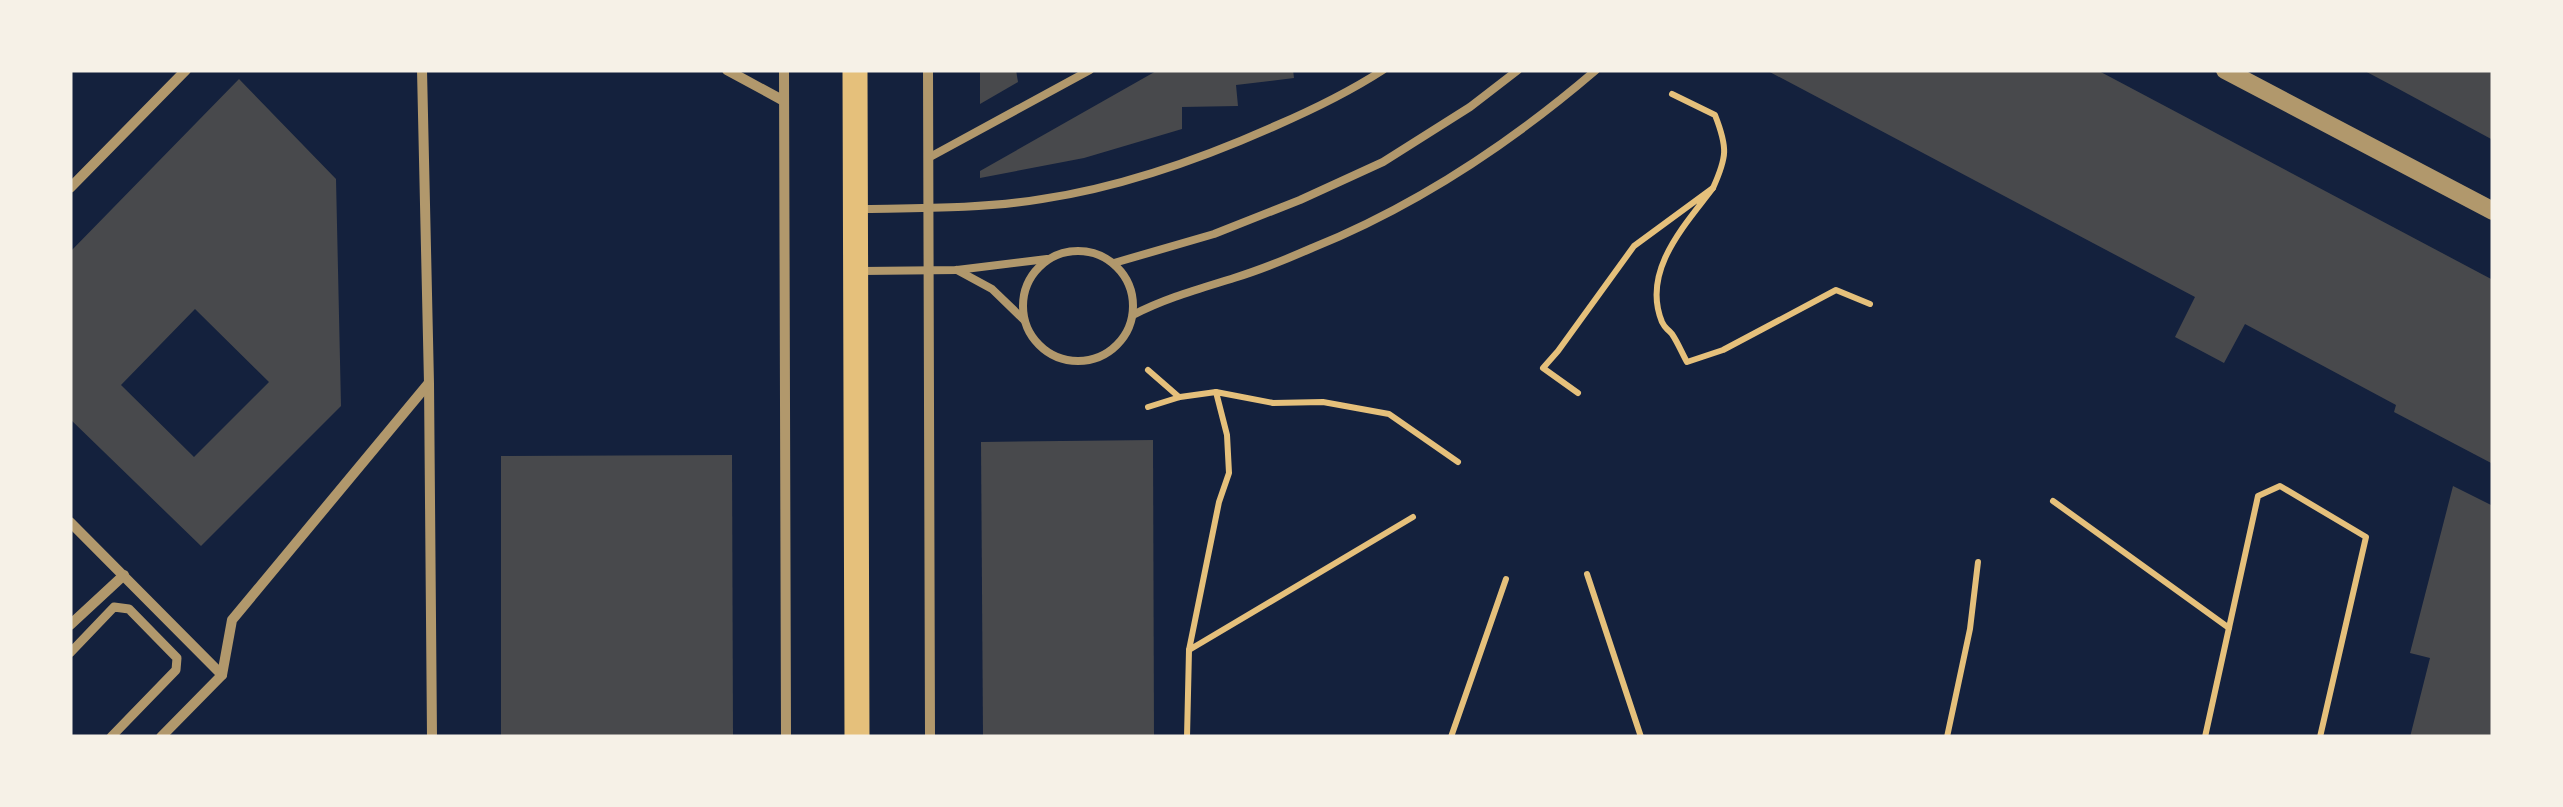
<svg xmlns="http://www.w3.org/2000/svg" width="2563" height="807" font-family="Merriweather,serif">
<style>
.building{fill:#48494c;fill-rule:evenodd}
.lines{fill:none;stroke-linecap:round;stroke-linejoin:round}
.path{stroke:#e5c07b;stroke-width:6}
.service{stroke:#b1986c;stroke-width:8}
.pedestrian{stroke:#b1986c;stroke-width:9}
.minor{stroke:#b1986c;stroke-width:10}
.tertiary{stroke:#b1986c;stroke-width:18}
.primary{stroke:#e5c07b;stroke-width:25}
</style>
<rect width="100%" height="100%" fill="#14213d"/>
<!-- building -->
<g class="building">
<path d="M 980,70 L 1016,70 L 1018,82 L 980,104 Z"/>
<path d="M 1158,70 L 1293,70 L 1294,78 L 1236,85 L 1238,106 L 1182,107 L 1182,129 L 1084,158 L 980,178 L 980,171 Z"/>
<path d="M 1766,70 L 2097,70 L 2493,280 L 2493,464 L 2394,412 L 2396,405 L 2245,324 L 2224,363 L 2175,337 L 2195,297 Z"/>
<path d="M 2363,70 L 2493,70 L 2493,140 L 2395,87 Z"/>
<path d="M 239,79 L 336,179 L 341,406 L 201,546 L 70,419 L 70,252 ZM 195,309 L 269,382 L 194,457 L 121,385 Z"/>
<path d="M 1153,440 L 1154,737 L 983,737 L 981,442 Z"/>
<path d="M 732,455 L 733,737 L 501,737 L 501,456 Z"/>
<path d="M 2453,486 L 2493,506 L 2493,737 L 2410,737 L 2430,658 L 2410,653 Z"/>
</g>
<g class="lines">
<!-- path -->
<g class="path">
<path d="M 1672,94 L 1715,115 C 1728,148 1727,157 1713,188"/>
<path d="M 1148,370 L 1179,397"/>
<path d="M 1578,393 L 1543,368 L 1558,351 L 1634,246 L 1713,188 C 1685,225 1641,271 1662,322 C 1666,330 1666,327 1672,334 C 1678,343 1682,353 1687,362 L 1723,350 L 1836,290 L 1870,304"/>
<path d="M 1148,407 L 1180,397 L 1216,392"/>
<path d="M 2053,501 L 2229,628"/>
<path d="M 1413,517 L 1189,650 L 1219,502 L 1229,473 L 1227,435 L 1216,392 L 1273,403 L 1323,402 L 1389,414 L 1458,462"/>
<path d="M 1587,574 L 1641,737"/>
<path d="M 1187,737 L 1189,650"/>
<path d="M 1451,737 L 1506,579"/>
<path d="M 1947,737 L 1970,629 L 1978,562"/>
<path d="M 2205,737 L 2258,496 L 2280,486 L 2366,537 L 2320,737"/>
</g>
<!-- service -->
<g class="service">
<path d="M 930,157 L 1090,70"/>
<path d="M 859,209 C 920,208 981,209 1042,199 C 1122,187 1201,159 1275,126 C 1312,110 1349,92 1383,70"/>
<circle cx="1078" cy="306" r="55"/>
<path d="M 1114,263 L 1214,234 L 1300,200 L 1383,162 L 1470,107 L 1518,70"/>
<path d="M 957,270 L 992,289 L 1024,320"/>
<path d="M 862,271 L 957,270 L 1047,259"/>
<path d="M 1133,315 C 1166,298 1199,289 1234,278 C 1260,270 1287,259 1312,248 C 1416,206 1512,142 1596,70"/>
</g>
<!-- pedestrian -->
<path class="pedestrian" d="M 70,653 L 114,607 L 129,609 L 177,658 L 176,670 L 111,737"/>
<!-- minor -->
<g class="minor">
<path d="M 422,70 L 429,383 L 432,737"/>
<path d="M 727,70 L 784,101"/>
<path d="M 784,70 L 786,737"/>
<path d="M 928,70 L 930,737"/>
<path d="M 70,188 L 186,70"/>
<path d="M 70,522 L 222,675"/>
<path d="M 70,625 L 124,575"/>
<path d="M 161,737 L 222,675 L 232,620 L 428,384"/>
</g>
<!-- tertiary -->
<path class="tertiary" d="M 2225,70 L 2493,211"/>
<!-- primary -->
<path class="primary" d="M 855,70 L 857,737"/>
</g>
<!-- border -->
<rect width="2563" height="807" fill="none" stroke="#f6f1e7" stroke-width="145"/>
</svg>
